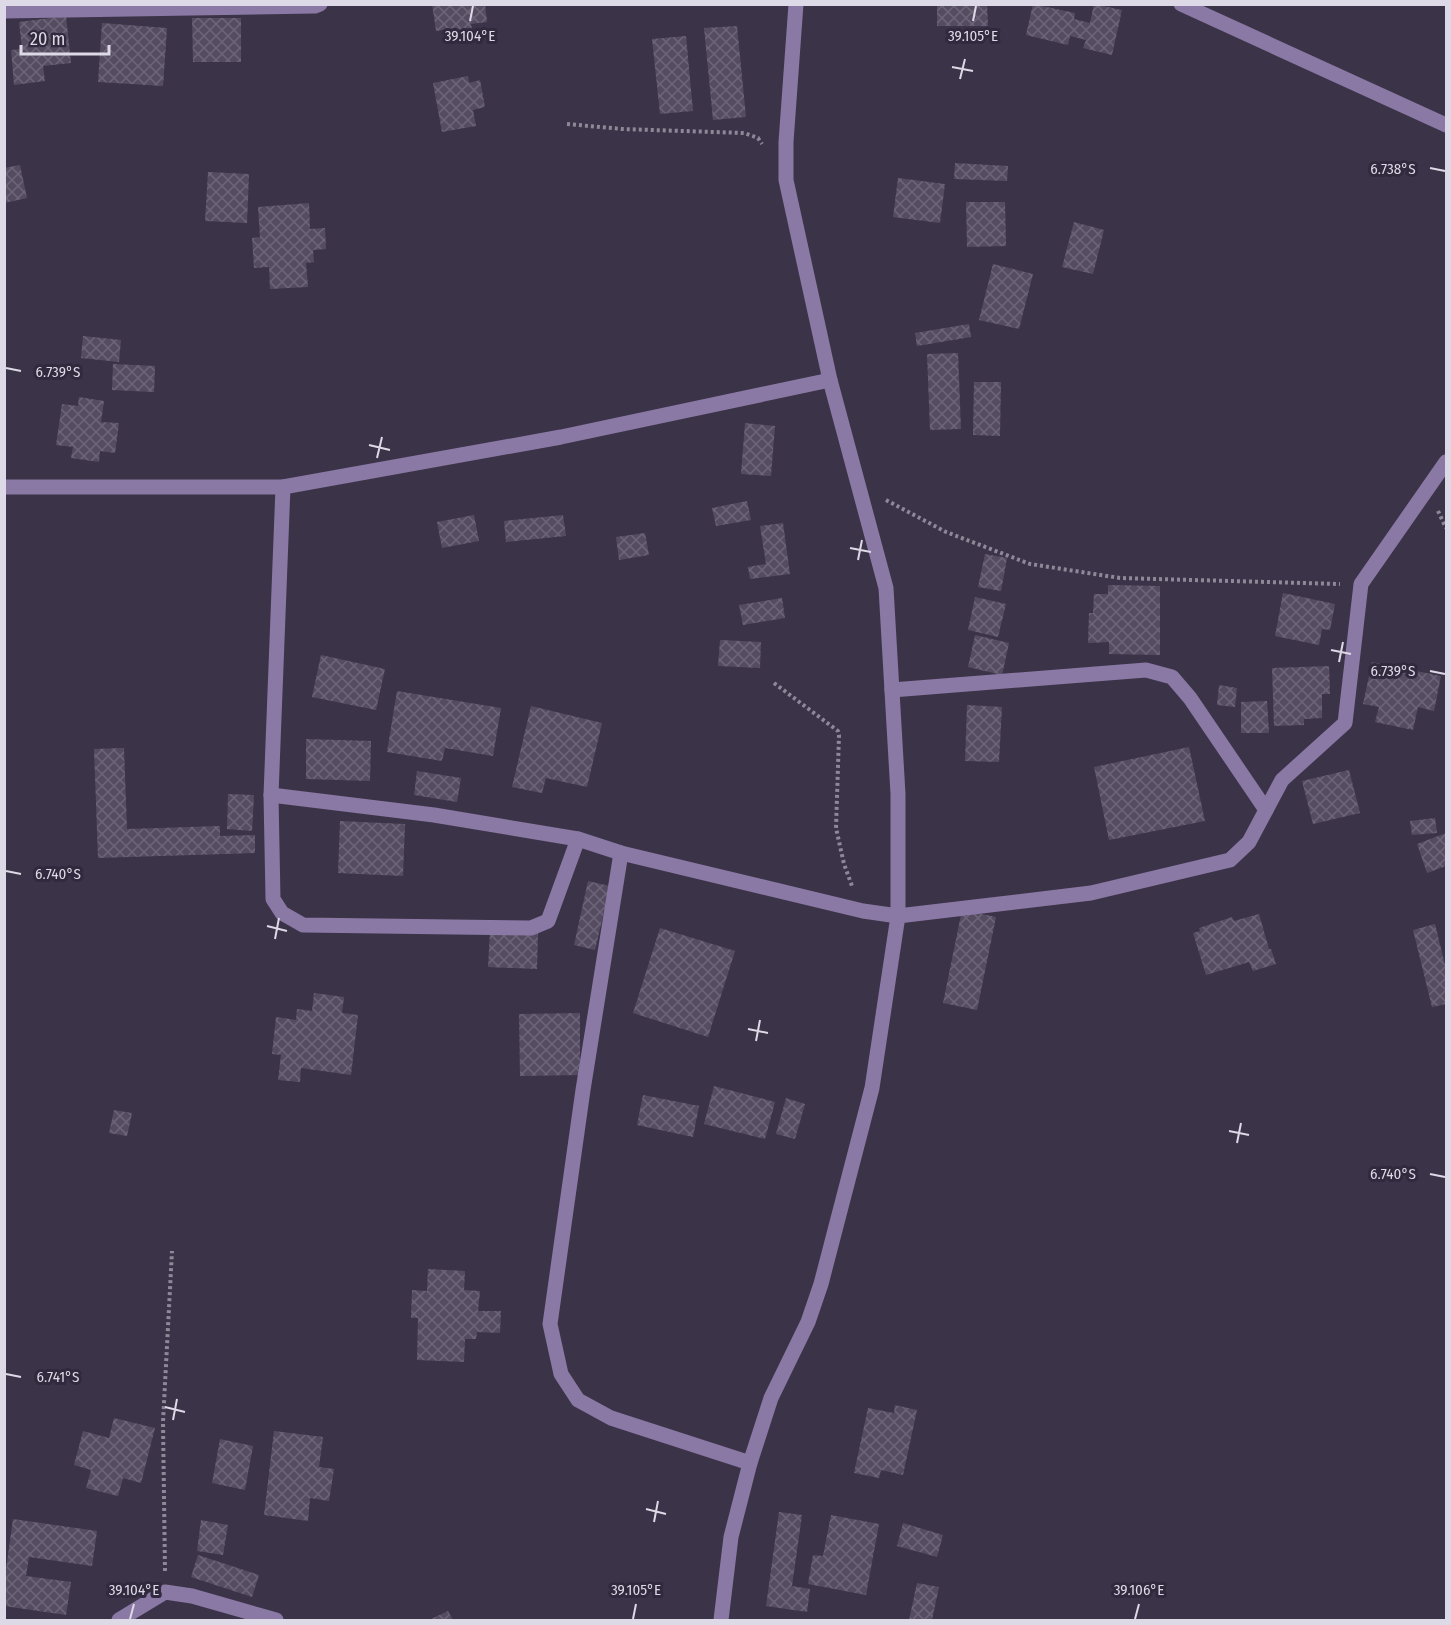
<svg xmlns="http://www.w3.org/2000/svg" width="1451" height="1625" font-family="'Fira Sans Condensed',sans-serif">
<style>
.building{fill:url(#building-cross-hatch)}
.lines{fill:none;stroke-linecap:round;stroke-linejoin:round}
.path{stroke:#8e8898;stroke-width:4;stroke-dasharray:3 3;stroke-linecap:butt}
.minor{stroke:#8a78a5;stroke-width:15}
.ticks{fill:none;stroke:#ddd9e6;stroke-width:2}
.ticks-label{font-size:15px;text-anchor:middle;fill:#ddd9e6;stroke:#31293d;stroke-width:6;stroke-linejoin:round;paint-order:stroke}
</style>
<defs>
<pattern id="building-cross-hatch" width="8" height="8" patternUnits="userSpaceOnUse" patternTransform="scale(1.5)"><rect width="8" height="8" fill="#554c62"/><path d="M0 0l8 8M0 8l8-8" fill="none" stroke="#6d6578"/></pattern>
</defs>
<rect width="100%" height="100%" fill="#3b3347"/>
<!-- building -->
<g class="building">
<path d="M 432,4 L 485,4 L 487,22 L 471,24 L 473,34 L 457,37 L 455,28 L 436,31 Z"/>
<path d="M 937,4 L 987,4 L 988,26 L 937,26 Z"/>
<path d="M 1033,4 L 1075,13 L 1074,19 L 1090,23 L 1094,4 L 1122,10 L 1112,55 L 1083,48 L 1086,40 L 1070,36 L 1068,45 L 1026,35 Z"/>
<path d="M 66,16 L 71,63 L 43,66 L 45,81 L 14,85 L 11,50 L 22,49 L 19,22 Z"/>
<path d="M 192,18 L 241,18 L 241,62 L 193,62 Z"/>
<path d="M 102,23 L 167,28 L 163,86 L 98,82 Z"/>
<path d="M 737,26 L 746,117 L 713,120 L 704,28 Z"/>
<path d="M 686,36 L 693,111 L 660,114 L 652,39 Z"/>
<path d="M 468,76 L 469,83 L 480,80 L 485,107 L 473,110 L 476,126 L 442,132 L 433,83 Z"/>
<path d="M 955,163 L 1008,166 L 1007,181 L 954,179 Z"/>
<path d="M 20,165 L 27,198 L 4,203 L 4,168 Z"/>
<path d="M 208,172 L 249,174 L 247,223 L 205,221 Z"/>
<path d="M 898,178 L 945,184 L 940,223 L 893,217 Z"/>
<path d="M 966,202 L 1005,202 L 1006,246 L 967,247 Z"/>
<path d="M 309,203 L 310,229 L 325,228 L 326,249 L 313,250 L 314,262 L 306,263 L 308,287 L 270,289 L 269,267 L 254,268 L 252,238 L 260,237 L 258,207 Z"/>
<path d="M 1074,222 L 1104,230 L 1093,274 L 1062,267 Z"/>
<path d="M 993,264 L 1033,274 L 1019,329 L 979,320 Z"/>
<path d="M 969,324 L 971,337 L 917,346 L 915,333 Z"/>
<path d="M 83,336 L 121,340 L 119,362 L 81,358 Z"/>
<path d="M 958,353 L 961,429 L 930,430 L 927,354 Z"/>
<path d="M 113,364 L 155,366 L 154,392 L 112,390 Z"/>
<path d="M 974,382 L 1001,382 L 1000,436 L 973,435 Z"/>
<path d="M 79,397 L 104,401 L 101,422 L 119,423 L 115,453 L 100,451 L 99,462 L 71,458 L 73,447 L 56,445 L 62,404 L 78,406 Z"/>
<path d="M 745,423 L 775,426 L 771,476 L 741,474 Z"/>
<path d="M 747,501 L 751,520 L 716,526 L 712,508 Z"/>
<path d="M 474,515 L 479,541 L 442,548 L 437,522 Z"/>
<path d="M 563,515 L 566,536 L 506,542 L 504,521 Z"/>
<path d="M 783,523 L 790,574 L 750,579 L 748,567 L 766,564 L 760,526 Z"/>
<path d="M 645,533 L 649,555 L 619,560 L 616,537 Z"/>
<path d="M 985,554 L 1007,558 L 1001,591 L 978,587 Z"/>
<path d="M 1108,585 L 1160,586 L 1160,655 L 1109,654 L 1109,642 L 1088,643 L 1089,613 L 1093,613 L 1094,594 L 1108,594 Z"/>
<path d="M 1283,593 L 1335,604 L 1330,630 L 1322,629 L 1319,645 L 1275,636 Z"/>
<path d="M 975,597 L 1006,604 L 998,637 L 968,630 Z"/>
<path d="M 782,598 L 785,618 L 743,625 L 739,605 Z"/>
<path d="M 975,635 L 1009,643 L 1002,675 L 968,667 Z"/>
<path d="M 720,640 L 761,642 L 760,668 L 718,666 Z"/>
<path d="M 321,655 L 385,669 L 376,710 L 312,697 Z"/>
<path d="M 1372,662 L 1441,676 L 1434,711 L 1418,707 L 1413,730 L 1375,722 L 1379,707 L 1363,704 Z"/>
<path d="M 1329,666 L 1330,694 L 1322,694 L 1322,718 L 1304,719 L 1304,725 L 1274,726 L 1272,668 Z"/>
<path d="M 1219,685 L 1237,688 L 1235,707 L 1217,705 Z"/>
<path d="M 397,691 L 501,708 L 493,756 L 445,748 L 442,761 L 387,752 Z"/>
<path d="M 1267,701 L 1269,733 L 1241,733 L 1241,702 Z"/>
<path d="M 967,705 L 1002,707 L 999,762 L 965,761 Z"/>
<path d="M 531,706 L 602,723 L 587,787 L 546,778 L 542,793 L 512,787 Z"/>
<path d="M 306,739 L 371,741 L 370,781 L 306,779 Z"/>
<path d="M 1189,747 L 1205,821 L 1109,840 L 1094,767 Z"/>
<path d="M 124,748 L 127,829 L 220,826 L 220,836 L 255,835 L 255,853 L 98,858 L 94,749 Z"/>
<path d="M 1349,770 L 1360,813 L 1313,824 L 1302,781 Z"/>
<path d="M 417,771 L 461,778 L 457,802 L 414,795 Z"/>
<path d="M 228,794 L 254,795 L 252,831 L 227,829 Z"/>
<path d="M 1435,818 L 1437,833 L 1412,835 L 1410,821 Z"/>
<path d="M 340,821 L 405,824 L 403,876 L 338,873 Z"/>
<path d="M 1446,833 L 1446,866 L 1427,873 L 1417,844 Z"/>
<path d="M 588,881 L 610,886 L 595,950 L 574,945 Z"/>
<path d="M 962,910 L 996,917 L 977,1010 L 943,1003 Z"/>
<path d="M 1259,914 L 1269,949 L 1271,949 L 1276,964 L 1253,971 L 1249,962 L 1206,975 L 1193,933 L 1200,931 L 1199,928 L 1232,917 L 1234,921 Z"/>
<path d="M 1435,924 L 1446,969 L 1446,1004 L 1432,1007 L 1413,930 Z"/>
<path d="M 660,928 L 735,951 L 708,1037 L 633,1013 Z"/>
<path d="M 490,931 L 538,933 L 537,969 L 488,967 Z"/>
<path d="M 314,993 L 344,997 L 342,1013 L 358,1015 L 351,1075 L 301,1068 L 300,1082 L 278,1080 L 281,1055 L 272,1054 L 276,1017 L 296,1020 L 297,1009 L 312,1011 Z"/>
<path d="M 580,1013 L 580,1075 L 520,1076 L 519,1014 Z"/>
<path d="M 714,1086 L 775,1102 L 765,1139 L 704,1124 Z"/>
<path d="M 643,1095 L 699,1106 L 693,1137 L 637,1125 Z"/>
<path d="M 786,1098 L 805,1104 L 795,1139 L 776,1134 Z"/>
<path d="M 114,1110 L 132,1113 L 127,1136 L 109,1133 Z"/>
<path d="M 428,1269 L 465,1271 L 464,1290 L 480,1291 L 478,1311 L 501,1311 L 500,1333 L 477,1332 L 476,1339 L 465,1339 L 464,1362 L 417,1360 L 418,1318 L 411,1318 L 412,1290 L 427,1291 Z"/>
<path d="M 895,1405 L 917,1410 L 903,1475 L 881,1470 L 879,1478 L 854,1473 L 868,1408 L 894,1413 Z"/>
<path d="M 114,1418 L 155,1428 L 141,1483 L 123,1478 L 118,1496 L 86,1488 L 91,1470 L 74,1465 L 83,1431 L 109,1438 Z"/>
<path d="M 274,1431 L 323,1437 L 319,1467 L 334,1469 L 329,1501 L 310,1498 L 308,1521 L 264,1515 Z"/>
<path d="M 220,1439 L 253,1446 L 245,1490 L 212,1483 Z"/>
<path d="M 779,1512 L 802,1515 L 792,1586 L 810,1589 L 807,1612 L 766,1606 Z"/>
<path d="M 831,1515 L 879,1524 L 866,1595 L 808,1584 L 813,1555 L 823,1556 Z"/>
<path d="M 13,1519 L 97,1531 L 92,1566 L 29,1557 L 26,1576 L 71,1582 L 66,1615 L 4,1606 L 4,1584 Z"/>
<path d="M 201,1520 L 228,1525 L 223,1555 L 197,1551 Z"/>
<path d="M 903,1523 L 943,1535 L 937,1557 L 897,1546 Z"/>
<path d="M 198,1555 L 259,1575 L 252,1597 L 191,1577 Z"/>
<path d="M 917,1583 L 939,1587 L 932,1620 L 909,1620 Z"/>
<path d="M 448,1611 L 453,1620 L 429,1620 Z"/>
</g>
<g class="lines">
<!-- path -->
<g class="path">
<path d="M 567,124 L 622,129 L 744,133 L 758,138 L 762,144"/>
<path d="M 886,500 L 946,532 L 1030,564 L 1120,578 L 1340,584"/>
<path d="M 1438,511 L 1446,528"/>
<path d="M 774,683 L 838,731 L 839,735 L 836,828 L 844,864 L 852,886"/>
<path d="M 165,1571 L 163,1422 L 172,1251"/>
</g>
<!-- minor -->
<g class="minor">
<path d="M 1181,4 L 1446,125"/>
<path d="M 4,11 L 315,6 L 320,4"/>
<path d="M 4,487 L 283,487 L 561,437 L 830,380"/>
<path d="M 283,487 L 271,795 L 273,899 L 282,913 L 303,925 L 531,928 L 548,921 L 578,839"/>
<path d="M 892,690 L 1146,670 L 1172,677 L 1190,698 L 1266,810"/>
<path d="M 271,795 L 434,815 L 578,839 L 621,853 L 863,911 L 898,916 L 1091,893 L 1230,860 L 1249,842 L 1282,780 L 1345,723 L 1361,584 L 1446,462"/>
<path d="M 621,853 L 583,1090 L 550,1324 L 561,1374 L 578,1400 L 611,1418 L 750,1463"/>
<path d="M 119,1620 L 165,1592 L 192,1596 L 276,1620"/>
<path d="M 721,1620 L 731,1537 L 750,1463 L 771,1398 L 808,1322 L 821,1284 L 872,1088 L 898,916 L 898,794 L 886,588 L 830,380 L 786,180 L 786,142 L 796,4"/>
</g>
</g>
<!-- ticks -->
<path class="ticks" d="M 470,21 L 473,6M 973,21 L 976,6M 952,67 L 973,71M 960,79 L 965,59M 1430,168 L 1445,171M 6,368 L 21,371M 369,445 L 390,450M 377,458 L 382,437M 850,548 L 871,552M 858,560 L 862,540M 1331,650 L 1351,654M 1339,662 L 1343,642M 1430,671 L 1445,674M 6,871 L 21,874M 267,926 L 287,931M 275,939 L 279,918M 748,1029 L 768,1033M 756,1041 L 760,1020M 1229,1131 L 1249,1135M 1237,1143 L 1241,1123M 1430,1174 L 1445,1177M 6,1374 L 21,1377M 165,1407 L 185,1412M 173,1420 L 177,1399M 646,1509 L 666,1514M 654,1522 L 658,1501M 130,1619 L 134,1604M 633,1619 L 636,1604M 1135,1619 L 1139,1604"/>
<g class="ticks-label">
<text x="470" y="41">39.104°E</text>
<text x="973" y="41">39.105°E</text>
<text x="1393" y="174">6.738°S</text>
<text x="58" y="377">6.739°S</text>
<text x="1393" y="676">6.739°S</text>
<text x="58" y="879">6.740°S</text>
<text x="1393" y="1179">6.740°S</text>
<text x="58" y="1382">6.741°S</text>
<text x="134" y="1595">39.104°E</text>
<text x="636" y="1595">39.105°E</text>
<text x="1139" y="1595">39.106°E</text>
</g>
<!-- border -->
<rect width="1451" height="1625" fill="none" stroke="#ddd9e6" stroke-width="12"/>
<!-- scale -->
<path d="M21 45v9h88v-9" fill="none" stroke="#ddd9e6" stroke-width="3"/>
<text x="30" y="45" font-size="18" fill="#ddd9e6" stroke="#31293d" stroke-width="4.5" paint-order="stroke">20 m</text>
</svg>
